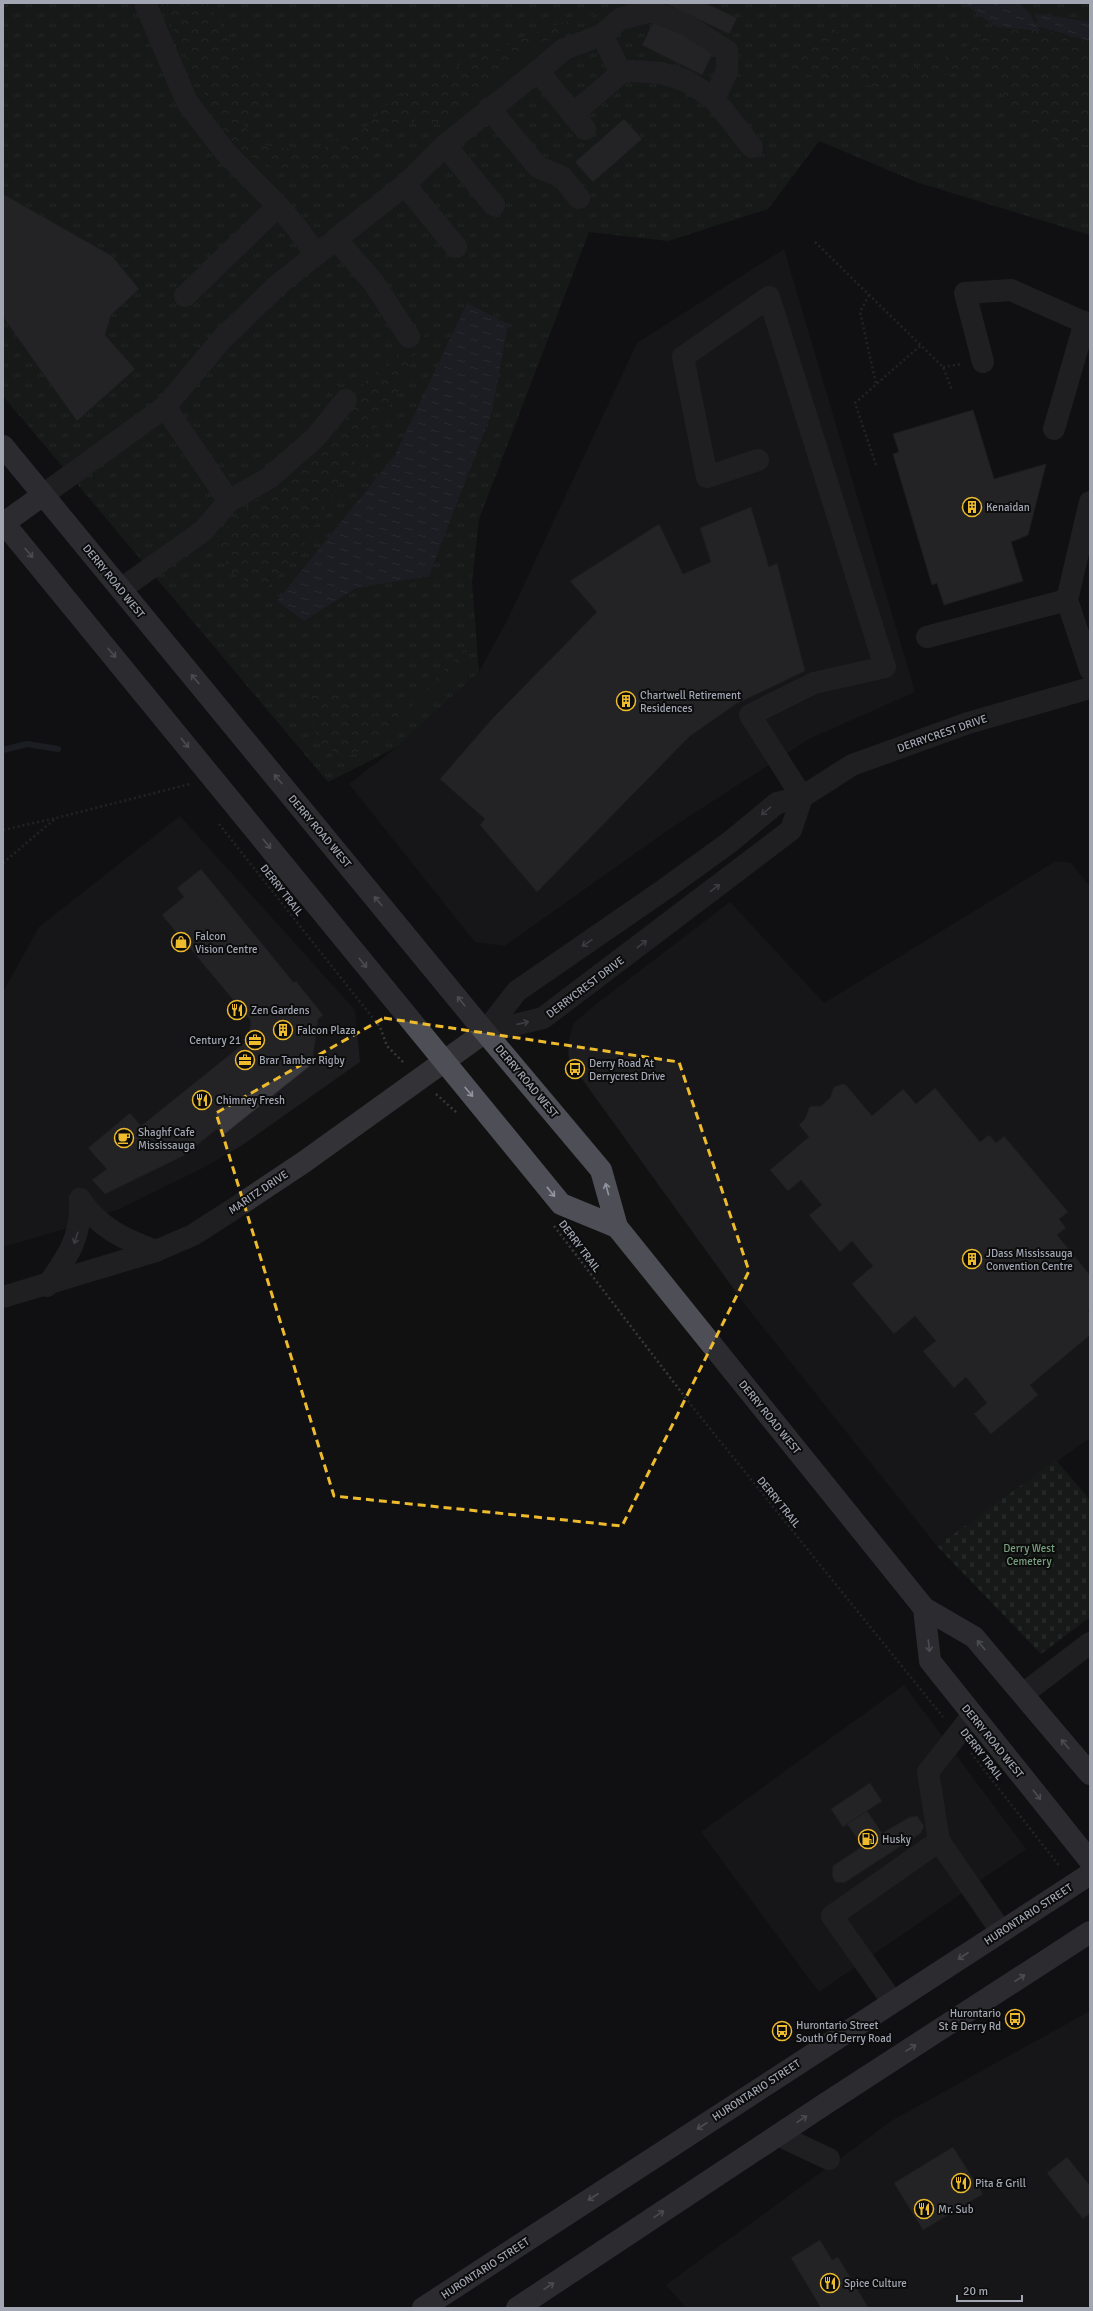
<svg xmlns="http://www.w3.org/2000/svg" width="1093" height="2311" font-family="Signika,sans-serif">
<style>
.built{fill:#1d1d1f}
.grass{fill:url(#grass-tufts)}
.forest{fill:url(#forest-crowns)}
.cemetery{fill:url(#cemetery-stones)}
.water{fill:url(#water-ripples)}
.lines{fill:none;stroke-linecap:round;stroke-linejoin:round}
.stream{stroke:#282e35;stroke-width:6}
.building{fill:#3b3b3f;stroke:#2b2b2e}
.path{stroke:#38393e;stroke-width:2.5;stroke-dasharray:2 3;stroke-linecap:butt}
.minor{stroke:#323237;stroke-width:22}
.major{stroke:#4e4f56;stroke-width:22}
.oneway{stroke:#9195a0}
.oneway2{stroke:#70727b}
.marked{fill:none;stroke:#eebb2d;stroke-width:3;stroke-dasharray:8 5;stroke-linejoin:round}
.labels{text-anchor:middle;stroke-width:4;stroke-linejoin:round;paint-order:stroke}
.poi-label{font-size:11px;fill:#a2a6b3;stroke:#0c0c0d;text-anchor:start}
.street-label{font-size:11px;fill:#a2a6b3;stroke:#0c0c0d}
.park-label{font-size:11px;fill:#799e7e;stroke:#0c0c0d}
</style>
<defs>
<pattern id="grass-tufts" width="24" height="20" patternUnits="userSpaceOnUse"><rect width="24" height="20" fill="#1d251e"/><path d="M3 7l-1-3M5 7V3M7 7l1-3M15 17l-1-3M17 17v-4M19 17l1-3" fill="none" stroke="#3b423c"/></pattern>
<pattern id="forest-crowns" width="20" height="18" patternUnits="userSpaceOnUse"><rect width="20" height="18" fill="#1d251e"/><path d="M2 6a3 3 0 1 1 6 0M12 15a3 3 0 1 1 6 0" fill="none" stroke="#3b423c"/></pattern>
<pattern id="cemetery-stones" width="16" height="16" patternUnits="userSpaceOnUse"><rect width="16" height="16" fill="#1d251e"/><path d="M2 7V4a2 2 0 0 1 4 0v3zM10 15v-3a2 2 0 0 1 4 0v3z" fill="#3b423c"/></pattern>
<pattern id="water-ripples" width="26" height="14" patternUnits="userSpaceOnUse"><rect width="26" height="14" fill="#282e35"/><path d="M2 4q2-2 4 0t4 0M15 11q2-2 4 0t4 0" fill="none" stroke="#444950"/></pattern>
</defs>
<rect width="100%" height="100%" fill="#111112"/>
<!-- built -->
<g class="built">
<path d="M 784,249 L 915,692 L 809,739 L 668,830 L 505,946 L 475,942 L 349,784 L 397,747 L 479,672 L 508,619 L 637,343 Z"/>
<path d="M 180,816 L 355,1010 L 360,1062 L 241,1146 L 199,1170 L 119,1209 L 58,1231 L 3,1247 L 3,992 L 39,927 Z"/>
<path d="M 1056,861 L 1071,863 L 1090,887 L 1090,1438 L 937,1546 L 746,1306 L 569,1061 L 568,1042 L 574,1023 L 595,1005 L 730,902 L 824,1003 Z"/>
<path d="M 904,1685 L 1026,1849 L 819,1992 L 701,1832 Z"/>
<path d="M 1090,2011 L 1090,2308 L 686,2308 L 666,2285 L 893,2120 Z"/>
</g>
<!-- grass -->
<path class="grass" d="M 3,3 L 1090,3 L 1090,235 L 919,183 L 819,141 L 768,209 L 668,241 L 589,232 L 479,519 L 472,582 L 479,672 L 397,747 L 328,782 L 3,396 Z"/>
<!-- forest -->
<g class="forest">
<path d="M 160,3 L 209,3 C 224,35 252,73 279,96 L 241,118 L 253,143 L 319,154 L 332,140 L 362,131 L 391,100 L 466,62 L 553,26 L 600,12 L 532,49 L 445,127 L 418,118 L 340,173 L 285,173 L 230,147 Z"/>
<path d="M 1035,27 L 1090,43 L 1090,145 C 1062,145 1030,136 1013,112 C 1007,102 1003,89 998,78 L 968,69 L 926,80 L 878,87 L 820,79 L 783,65 L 834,29 L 887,75 L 941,60 L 985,35 Z"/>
<path d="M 427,330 L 396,395 L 361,454 L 329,499 L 302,548 L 264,591 L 232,573 L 215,539 L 252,503 L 301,467 L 340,420 L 365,382 Z"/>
<path d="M 466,649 L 469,663 L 389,736 L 345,758 L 318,743 L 307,690 L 338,693 L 361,712 L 371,715 L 394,713 L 412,706 L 442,672 Z"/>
</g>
<!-- cemetery -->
<path class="cemetery" d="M 1056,1460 L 1090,1500 L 1090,1617 L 1041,1654 L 937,1546 Z"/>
<!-- water -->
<g class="water">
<path d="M 963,3 L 1019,3 L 1030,14 L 1040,31 L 996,27 Z"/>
<path d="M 1034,13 L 1090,22 L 1090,41 L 1040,27 Z"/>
<path d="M 467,303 L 508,324 L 492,412 L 429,576 L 356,588 L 304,621 L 277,601 L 395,455 Z"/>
</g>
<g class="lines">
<!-- stream -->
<path class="stream" d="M 3,750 L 27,744 L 58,749"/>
</g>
<!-- building -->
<g class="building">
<path d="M 664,3 L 705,3 L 737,18 L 729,34 Z"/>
<path d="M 655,19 L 715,49 L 702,75 L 642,45 Z"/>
<path d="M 624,119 L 642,139 L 593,182 L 575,162 Z"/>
<path d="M 3,194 L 112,256 L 139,289 L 111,315 L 105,335 L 135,369 L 77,421 L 3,317 Z"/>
<path d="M 973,410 L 994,479 L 1046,464 L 1028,535 L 1011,542 L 1023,581 L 944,605 L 937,583 L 932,585 L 893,454 L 899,452 L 893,434 Z"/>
<path d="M 751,507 L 769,567 L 777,563 L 805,671 L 736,704 L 690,736 L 537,892 L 480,825 L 485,819 L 440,779 L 492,719 L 597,612 L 570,581 L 659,524 L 683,574 L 711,562 L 700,528 Z"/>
<path d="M 201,869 L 294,983 L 296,981 L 323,1015 L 318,1019 L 313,1057 L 316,1061 L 222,1136 L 217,1129 L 183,1156 L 105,1194 L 92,1180 L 107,1169 L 88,1148 L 130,1113 L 141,1126 L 248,1040 L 251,1021 L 162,915 L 184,897 L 177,888 Z"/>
<path d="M 843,1084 L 846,1085 L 872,1116 L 903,1089 L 916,1104 L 935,1088 L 980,1142 L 989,1135 L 996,1143 L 1004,1136 L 1068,1212 L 1059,1219 L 1066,1228 L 1057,1235 L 1090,1275 L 1090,1310 L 1088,1311 L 1090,1314 L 1090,1335 L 1030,1385 L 1038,1395 L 991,1434 L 974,1414 L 987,1403 L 966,1377 L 954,1388 L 923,1351 L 936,1341 L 915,1316 L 894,1334 L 852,1284 L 873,1266 L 852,1241 L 840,1252 L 809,1215 L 822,1205 L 801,1180 L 788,1191 L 770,1170 L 809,1137 L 799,1125 L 805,1119 L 809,1108 L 812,1106 L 821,1106 L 830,1098 L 834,1087 Z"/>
<path d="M 870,1783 L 882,1801 L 843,1827 L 831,1809 Z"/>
<path d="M 867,1811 L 882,1833 L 910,1817 L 917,1816 L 924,1826 L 921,1833 L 844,1883 L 835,1882 L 832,1874 L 833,1866 L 863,1846 L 847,1824 Z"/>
<path d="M 953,2147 L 983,2194 L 923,2230 L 894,2183 Z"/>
<path d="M 1067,2157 L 1090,2186 L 1090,2213 L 1083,2219 L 1047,2173 Z"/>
<path d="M 820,2240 L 832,2260 L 838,2257 L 868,2307 L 821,2308 L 791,2258 Z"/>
</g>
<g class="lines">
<!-- path -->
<g class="path">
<path d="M 815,242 L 943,367 L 952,390"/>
<path d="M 869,295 L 860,312 L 876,384"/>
<path d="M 943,367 L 962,364"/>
<path d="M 876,465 L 855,403 L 921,345"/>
<path d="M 219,824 L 380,1027 L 387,1046 L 405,1064"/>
<path d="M 3,830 L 56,818"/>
<path d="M 3,863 L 56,818 L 190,784"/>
<path d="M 436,1094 L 457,1113"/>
<path d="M 554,1226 L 695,1410 L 943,1717"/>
<path d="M 971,1753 L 1060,1867"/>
</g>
<!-- minor -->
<g class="minor">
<path d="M 145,3 L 187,102 L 226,153 L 278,206 L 298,229 L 316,255"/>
<path d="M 602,35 L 621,73"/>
<path d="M 538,71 L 564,49 L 602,35 L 620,19 L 651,11 L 685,24 L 727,51 L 727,71 L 714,99 L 752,147"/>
<path d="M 489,108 L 538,167 L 562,177 L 579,198"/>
<path d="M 573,114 L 621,73 L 632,71 L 661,73 L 687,81 L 714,99"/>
<path d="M 445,145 L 494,205"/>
<path d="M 405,185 L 456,247"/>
<path d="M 185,296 L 278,206"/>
<path d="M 409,337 L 374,283 L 336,239 L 405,185 L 445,145 L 538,71 L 585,129"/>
<path d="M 983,362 L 965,293 L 1011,290 L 1090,325"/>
<path d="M 165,407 L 222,339 L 279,284 L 327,246"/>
<path d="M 1054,429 L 1085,322"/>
<path d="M 758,460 L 707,477 L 683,357 L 769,297 L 885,667 L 814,683 L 750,715 L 802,797"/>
<path d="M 43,495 L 165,407 L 229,501 L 269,478 L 315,438 L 346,400"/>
<path d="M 1090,502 L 1067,600 L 1090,669"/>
<path d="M 121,589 L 203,531 L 229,501"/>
<path d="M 927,637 L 1067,600"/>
<path d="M 485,1032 L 543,1018 L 791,830 L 802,797"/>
<path d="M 80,1199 C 98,1227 125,1240 156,1251"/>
<path d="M 47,1286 C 68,1256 82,1237 80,1199"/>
<path d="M 3,1297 L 156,1251 L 193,1235 L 235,1208 L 304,1162 L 485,1032 L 517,991 L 665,889 L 730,842 L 777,803 L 802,797 L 852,765 L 968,723 L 1090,688"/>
<path d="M 1023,1694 L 1090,1643"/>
<path d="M 939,1841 L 1001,1931"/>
<path d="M 892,2001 L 832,1916 L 939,1841 L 928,1772 L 972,1716"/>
<path d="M 778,2135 L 829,2159"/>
</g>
<!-- major -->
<g class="major">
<path d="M 3,446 L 485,1032 L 601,1170 L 617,1227 L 924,1608 L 974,1637 L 1090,1774"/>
<path d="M 3,522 L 561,1204 L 617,1227"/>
<path d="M 4,523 L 43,495"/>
<path d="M 924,1608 L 930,1661 L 1090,1861"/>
<path d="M 423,2308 L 1090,1874"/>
<path d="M 517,2308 L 828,2102 L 1090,1932"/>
</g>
</g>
<!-- one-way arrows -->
<defs><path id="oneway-shaft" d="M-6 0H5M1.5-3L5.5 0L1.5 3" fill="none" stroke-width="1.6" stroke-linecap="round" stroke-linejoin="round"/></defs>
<g class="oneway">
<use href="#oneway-shaft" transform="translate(29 553) rotate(50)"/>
<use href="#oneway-shaft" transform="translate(112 653) rotate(50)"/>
<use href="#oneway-shaft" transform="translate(195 679) rotate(-130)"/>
<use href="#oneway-shaft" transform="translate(185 743) rotate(51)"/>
<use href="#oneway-shaft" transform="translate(278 779) rotate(-130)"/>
<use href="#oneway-shaft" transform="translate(267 844) rotate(51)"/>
<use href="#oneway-shaft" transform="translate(378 901) rotate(-130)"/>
<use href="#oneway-shaft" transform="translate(363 963) rotate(51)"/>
<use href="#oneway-shaft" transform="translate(461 1001) rotate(-129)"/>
<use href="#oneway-shaft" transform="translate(469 1092) rotate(50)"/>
<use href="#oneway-shaft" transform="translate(607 1189) rotate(-105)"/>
<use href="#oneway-shaft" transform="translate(551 1192) rotate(51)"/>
<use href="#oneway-shaft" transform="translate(981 1645) rotate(-130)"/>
<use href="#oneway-shaft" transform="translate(929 1646) rotate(83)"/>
<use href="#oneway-shaft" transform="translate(1065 1744) rotate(-130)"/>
<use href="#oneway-shaft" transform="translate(1037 1795) rotate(51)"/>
<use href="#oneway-shaft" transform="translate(963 1956) rotate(147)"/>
<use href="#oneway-shaft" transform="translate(1020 1978) rotate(-33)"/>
<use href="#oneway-shaft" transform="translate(911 2048) rotate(-32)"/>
<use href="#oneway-shaft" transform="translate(802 2119) rotate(-34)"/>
<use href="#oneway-shaft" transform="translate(702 2126) rotate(147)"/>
<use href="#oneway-shaft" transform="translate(593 2197) rotate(147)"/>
<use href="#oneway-shaft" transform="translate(659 2214) rotate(-34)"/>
<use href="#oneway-shaft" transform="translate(549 2286) rotate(-34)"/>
</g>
<g class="oneway2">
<use href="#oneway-shaft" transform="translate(766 811) rotate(140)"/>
<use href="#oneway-shaft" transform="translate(715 888) rotate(-37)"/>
<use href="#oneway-shaft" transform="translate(587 943) rotate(146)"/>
<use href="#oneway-shaft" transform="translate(642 944) rotate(-37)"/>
<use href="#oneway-shaft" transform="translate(523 1023) rotate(-13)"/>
<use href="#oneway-shaft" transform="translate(76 1238) rotate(108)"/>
</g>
<!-- marked area -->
<path d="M0 0H1093V2311H0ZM 384,1018 L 679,1062 L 749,1271 L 622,1526 L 334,1496 L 216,1113 Z" fill="#111112" fill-opacity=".55" fill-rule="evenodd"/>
<path class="marked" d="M 384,1018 L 679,1062 L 749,1271 L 622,1526 L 334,1496 L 216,1113 Z"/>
<!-- icons -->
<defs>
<g id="building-ring" transform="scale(1)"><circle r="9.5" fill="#0c0c0d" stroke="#eebb2d" stroke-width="1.5"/><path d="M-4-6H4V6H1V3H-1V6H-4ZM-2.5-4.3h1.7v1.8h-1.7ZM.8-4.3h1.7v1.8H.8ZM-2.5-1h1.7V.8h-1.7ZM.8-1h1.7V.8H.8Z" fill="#eebb2d"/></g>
<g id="shop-ring" transform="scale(1)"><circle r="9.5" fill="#0c0c0d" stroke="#eebb2d" stroke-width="1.5"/><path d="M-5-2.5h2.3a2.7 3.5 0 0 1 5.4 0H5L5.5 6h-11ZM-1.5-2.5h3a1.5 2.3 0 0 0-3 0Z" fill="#eebb2d"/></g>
<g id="restaurant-ring" transform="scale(1)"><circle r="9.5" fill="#0c0c0d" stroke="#eebb2d" stroke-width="1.5"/><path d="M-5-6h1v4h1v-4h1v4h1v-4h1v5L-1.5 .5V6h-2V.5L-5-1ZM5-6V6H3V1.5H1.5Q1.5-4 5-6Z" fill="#eebb2d"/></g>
<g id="office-ring" transform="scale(1)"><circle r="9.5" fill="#0c0c0d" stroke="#eebb2d" stroke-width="1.5"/><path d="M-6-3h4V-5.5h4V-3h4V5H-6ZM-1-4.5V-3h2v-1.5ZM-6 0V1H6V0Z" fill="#eebb2d"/></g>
<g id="bus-ring" transform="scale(1)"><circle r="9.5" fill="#0c0c0d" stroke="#eebb2d" stroke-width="1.5"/><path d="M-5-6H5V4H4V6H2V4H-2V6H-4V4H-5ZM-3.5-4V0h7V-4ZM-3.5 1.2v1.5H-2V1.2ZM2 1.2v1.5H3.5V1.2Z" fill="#eebb2d"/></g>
<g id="cafe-ring" transform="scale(1)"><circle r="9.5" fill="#0c0c0d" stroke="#eebb2d" stroke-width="1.5"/><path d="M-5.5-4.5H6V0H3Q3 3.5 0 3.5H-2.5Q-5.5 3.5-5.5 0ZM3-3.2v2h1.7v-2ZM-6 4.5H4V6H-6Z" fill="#eebb2d"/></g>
<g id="fuel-ring" transform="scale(1)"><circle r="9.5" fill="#0c0c0d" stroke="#eebb2d" stroke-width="1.5"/><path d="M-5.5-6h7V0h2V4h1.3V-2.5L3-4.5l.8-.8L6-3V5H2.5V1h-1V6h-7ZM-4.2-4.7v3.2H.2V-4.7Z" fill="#eebb2d"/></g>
</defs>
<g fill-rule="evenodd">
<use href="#building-ring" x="972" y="507"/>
<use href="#building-ring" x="626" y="701"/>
<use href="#shop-ring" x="181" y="942"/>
<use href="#restaurant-ring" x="237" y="1010"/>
<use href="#building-ring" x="283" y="1030"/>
<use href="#office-ring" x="255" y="1040"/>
<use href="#office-ring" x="245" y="1060"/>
<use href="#bus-ring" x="575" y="1069"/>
<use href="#restaurant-ring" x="202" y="1100"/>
<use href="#cafe-ring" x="124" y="1138"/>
<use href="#building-ring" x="972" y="1259"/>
<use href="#fuel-ring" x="868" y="1839"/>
<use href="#bus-ring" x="1015" y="2019"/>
<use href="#bus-ring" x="782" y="2031"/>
<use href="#restaurant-ring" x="961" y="2183"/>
<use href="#restaurant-ring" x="924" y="2209"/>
<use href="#restaurant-ring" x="830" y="2283"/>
</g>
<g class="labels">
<!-- poi labels -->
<g class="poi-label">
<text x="986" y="511">Kenaidan</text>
<text x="640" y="699">Chartwell Retirement<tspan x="640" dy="13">Residences</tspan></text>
<text x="195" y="940">Falcon<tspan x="195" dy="13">Vision Centre</tspan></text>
<text x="251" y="1014">Zen Gardens</text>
<text x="297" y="1034">Falcon Plaza</text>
<text x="241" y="1044" text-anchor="end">Century 21</text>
<text x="259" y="1064">Brar Tamber Rigby</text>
<text x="589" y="1067">Derry Road At<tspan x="589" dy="13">Derrycrest Drive</tspan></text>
<text x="216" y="1104">Chimney Fresh</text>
<text x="138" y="1136">Shaghf Cafe<tspan x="138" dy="13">Mississauga</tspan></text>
<text x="986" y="1257">JDass Mississauga<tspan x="986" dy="13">Convention Centre</tspan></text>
<text x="882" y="1843">Husky</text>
<text x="1001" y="2017" text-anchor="end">Hurontario<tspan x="1001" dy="13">St &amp; Derry Rd</tspan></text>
<text x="796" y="2029">Hurontario Street<tspan x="796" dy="13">South Of Derry Road</tspan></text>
<text x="975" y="2187">Pita &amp; Grill</text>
<text x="938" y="2213">Mr. Sub</text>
<text x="844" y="2287">Spice Culture</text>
</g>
<!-- street labels -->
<g class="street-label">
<text transform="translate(114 581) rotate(51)" y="4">DERRY ROAD WEST</text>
<text transform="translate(942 733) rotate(-19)" y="4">DERRYCREST DRIVE</text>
<text transform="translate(320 831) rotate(50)" y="4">DERRY ROAD WEST</text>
<text transform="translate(282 890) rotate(52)" y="4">DERRY TRAIL</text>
<text transform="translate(585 987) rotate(-37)" y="4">DERRYCREST DRIVE</text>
<text transform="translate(527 1081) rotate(50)" y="4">DERRY ROAD WEST</text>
<text transform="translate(258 1192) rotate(-34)" y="4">MARITZ DRIVE</text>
<text transform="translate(580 1246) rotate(53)" y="4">DERRY TRAIL</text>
<text transform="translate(770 1417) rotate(51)" y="4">DERRY ROAD WEST</text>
<text transform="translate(779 1502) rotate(51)" y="4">DERRY TRAIL</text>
<text transform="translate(993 1741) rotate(51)" y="4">DERRY ROAD WEST</text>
<text transform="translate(982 1754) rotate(52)" y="4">DERRY TRAIL</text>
<text transform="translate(1028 1914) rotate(-33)" y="4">HURONTARIO STREET</text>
<text transform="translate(756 2090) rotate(-33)" y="4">HURONTARIO STREET</text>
<text transform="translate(485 2268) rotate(-33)" y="4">HURONTARIO STREET</text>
</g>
<!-- park labels -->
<g class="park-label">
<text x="1029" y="1552">Derry West<tspan x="1029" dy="13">Cemetery</tspan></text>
</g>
</g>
<!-- border -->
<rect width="1093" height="2311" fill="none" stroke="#a2a6b3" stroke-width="8"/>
<!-- scale -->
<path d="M957 2295v6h65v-6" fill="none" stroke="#a2a6b3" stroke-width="2"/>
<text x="963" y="2295" font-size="12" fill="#a2a6b3" stroke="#0c0c0d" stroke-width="3" paint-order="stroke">20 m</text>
</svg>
